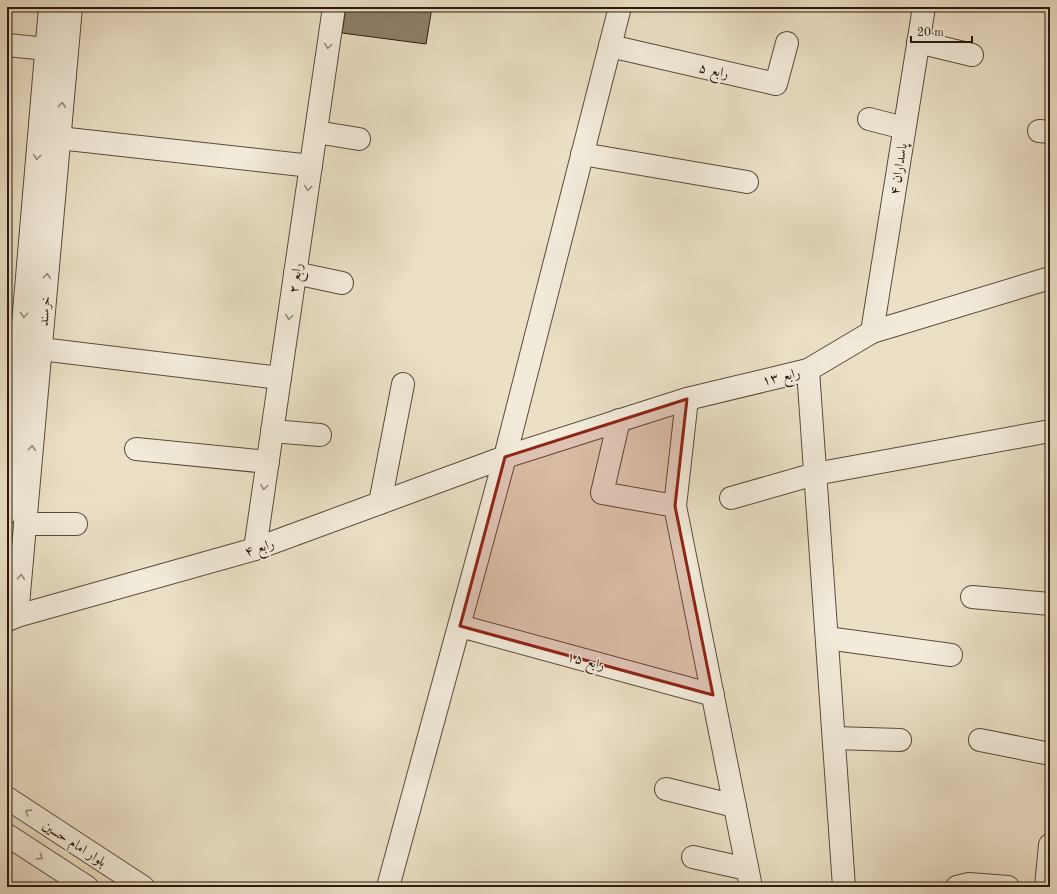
<svg xmlns="http://www.w3.org/2000/svg" width="1057" height="894" font-family="'Old Standard TT',Amiri,serif">
<style>
.building{fill:#8e806d;stroke:#2a190d}
.lines{fill:none;stroke-linecap:round;stroke-linejoin:round}
.minor-casing{stroke:#5a4b3b;stroke-width:24}
.tertiary-casing{stroke:#5a4b3b;stroke-width:24}
.minor{stroke:#f2ebda;stroke-width:22}
.tertiary{stroke:#f2ebda;stroke-width:22}
.oneway{stroke:#988c7e}
.marked{fill:#8f2418;fill-opacity:0.2;stroke:#8f2418;stroke-width:3;stroke-linejoin:round}
.labels{text-anchor:middle;stroke-width:3;stroke-linejoin:round;paint-order:stroke}
.street-label{font-size:14px;fill:#2a190d;stroke:#f2ebda}
</style>
<rect width="100%" height="100%" fill="#ebe0c6"/>
<filter id="stains"><feTurbulence type="fractalNoise" baseFrequency=".005" numOctaves="4"/><feColorMatrix values="0 0 0 0 .2 0 0 0 0 .09 0 0 0 0 .02 0 0 0 .5 -.17"/></filter>
<radialGradient id="worn" r=".72"><stop offset=".6" stop-color="#630" stop-opacity="0"/><stop offset="1" stop-color="#630" stop-opacity=".3"/></radialGradient>
<!-- building -->
<path class="building" d="M 346,7 L 432,7 L 426,44 L 342,33 Z"/>
<g class="lines">
<!-- minor casing -->
<g class="minor-casing">
<g id="minor">
<path d="M 918,42 L 972,55"/>
<path d="M 7,45 L 47,49"/>
<path d="M 610,46 L 776,84 L 787,43"/>
<path d="M 869,119 L 904,128"/>
<path d="M 1039,131 L 1050,132"/>
<path d="M 316,132 L 359,139"/>
<path d="M 59,138 L 311,166"/>
<path d="M 582,154 L 747,182"/>
<path d="M 295,273 L 342,283"/>
<path d="M 872,332 L 924,7"/>
<path d="M 41,349 L 280,378"/>
<path d="M 808,370 L 844,887"/>
<path d="M 687,399 L 675,506 L 751,887"/>
<path d="M 619,420 L 602,493 L 675,506"/>
<path d="M 272,431 L 320,435"/>
<path d="M 136,449 L 268,462"/>
<path d="M 731,498 L 815,474 L 1050,431"/>
<path d="M 380,503 L 403,384"/>
<path d="M 25,524 L 76,524"/>
<path d="M 972,597 L 1050,604"/>
<path d="M 460,626 L 713,695"/>
<path d="M 827,638 L 951,655"/>
<path d="M 834,738 L 900,740"/>
<path d="M 980,740 L 1050,754"/>
<path d="M 666,789 L 735,806"/>
<path d="M 693,857 L 747,869"/>
<path d="M 957,887 L 969,884 L 1008,887"/>
<path d="M 1046,887 L 1050,845"/>
</g>
</g>
<!-- tertiary casing -->
<g class="tertiary-casing">
<g id="tertiary">
<path d="M 7,512 L 50,7"/>
<path d="M 255,549 L 334,7"/>
<path d="M 17,616 L 71,7"/>
<path d="M 7,620 L 17,616 L 255,549 L 505,457 L 687,399 L 808,370 L 872,332 L 1050,278"/>
<path d="M 7,798 L 143,887"/>
<path d="M 7,835 L 87,887"/>
<path d="M 388,887 L 505,457 L 620,7"/>
</g>
</g>
<!-- minor -->
<use href="#minor" class="minor"/>
<!-- tertiary -->
<use href="#tertiary" class="tertiary"/>
</g>
<!-- one-way arrows -->
<defs><path id="oneway-chevron" d="M-2-3.5L2.5 0L-2 3.5" fill="none" stroke-width="1.6" stroke-linecap="round" stroke-linejoin="round"/></defs>
<g class="oneway">
<use href="#oneway-chevron" transform="translate(328 46) rotate(98)"/>
<use href="#oneway-chevron" transform="translate(62 105) rotate(-85)"/>
<use href="#oneway-chevron" transform="translate(37 157) rotate(95)"/>
<use href="#oneway-chevron" transform="translate(308 188) rotate(98)"/>
<use href="#oneway-chevron" transform="translate(47 276) rotate(-85)"/>
<use href="#oneway-chevron" transform="translate(24 315) rotate(95)"/>
<use href="#oneway-chevron" transform="translate(289 317) rotate(98)"/>
<use href="#oneway-chevron" transform="translate(32 448) rotate(-85)"/>
<use href="#oneway-chevron" transform="translate(264 487) rotate(98)"/>
<use href="#oneway-chevron" transform="translate(21 577) rotate(-85)"/>
<use href="#oneway-chevron" transform="translate(28 812) rotate(-147)"/>
<use href="#oneway-chevron" transform="translate(40 857) rotate(33)"/>
</g>
<!-- marked area -->
<path class="marked" d="M 687,399 L 675,506 L 713,695 L 460,626 L 505,457 Z"/>
<g class="labels">
<!-- street labels -->
<g class="street-label">
<text transform="translate(714 70) rotate(13)" y="5">رابع ۵</text>
<text transform="translate(898 169) rotate(-81)" y="5">پاسداران ۴</text>
<text transform="translate(295 278) rotate(-82)" y="5">رابع ۲</text>
<text transform="translate(44 311) rotate(-85)" y="5">خرسند</text>
<text transform="translate(781 376) rotate(-13)" y="5">رابع ۱۳</text>
<text transform="translate(259 547) rotate(-18)" y="5">رابع ۴</text>
<text transform="translate(586 660) rotate(15)" y="5">رابع ۱۵</text>
<text transform="translate(75 843) rotate(33)" y="5">بلوار امام حسین</text>
</g>
</g>
<!-- margin -->
<rect width="1057" height="894" fill="none" stroke="#ebe0c6" stroke-width="24"/>
<rect x="8" y="8" width="1041" height="878" fill="none" stroke="#2a190d" stroke-width="2"/>
<rect x="12" y="12" width="1033" height="870" fill="none" stroke="#2a190d"/>
<!-- scale -->
<path d="M911 36v6h61v-6" fill="none" stroke="#2a190d" stroke-width="2"/>
<text x="917" y="36" font-size="12" fill="#2a190d" stroke="#f2ebda" stroke-width="3" paint-order="stroke">20 m</text>
<rect width="100%" height="100%" filter="url(#stains)"/>
<rect width="100%" height="100%" fill="url(#worn)"/>
</svg>
